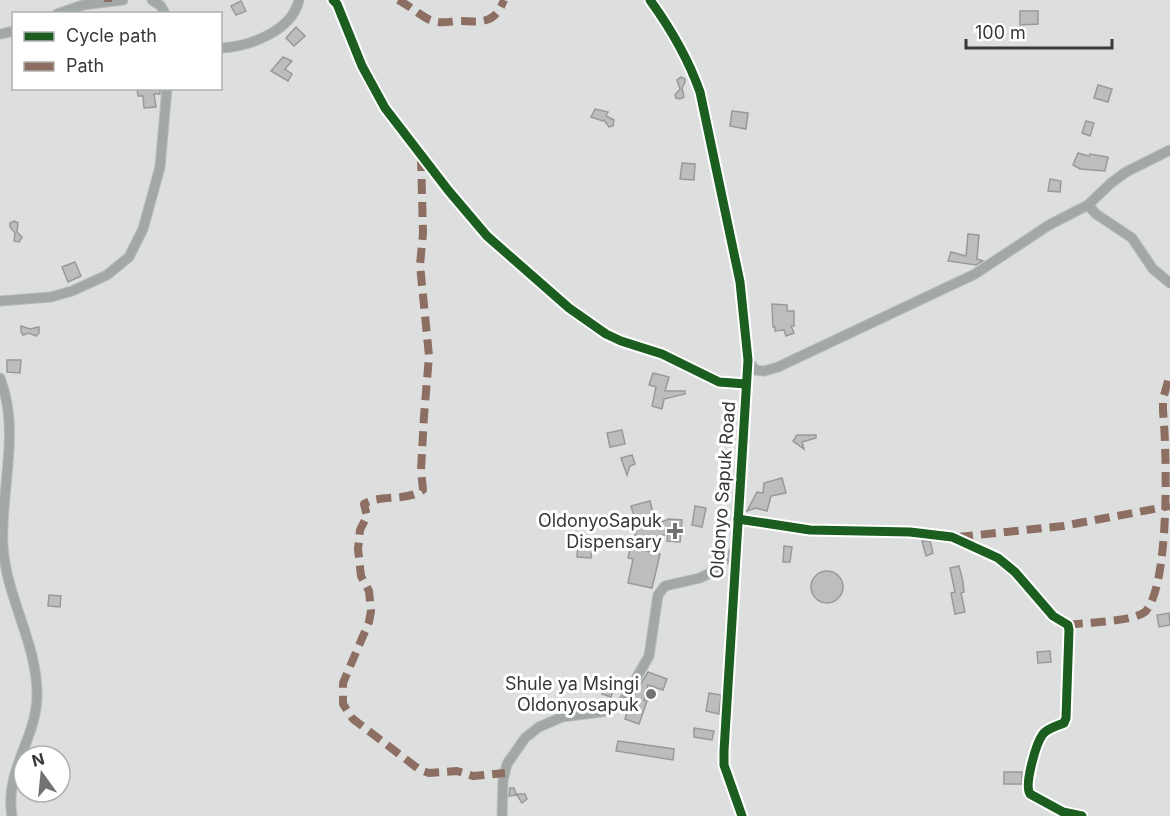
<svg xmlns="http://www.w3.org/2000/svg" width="1170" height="816" font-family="Inter,sans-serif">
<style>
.building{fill:#bcbebd;stroke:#989a99;stroke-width:1.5}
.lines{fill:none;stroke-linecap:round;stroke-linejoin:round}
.minor-casing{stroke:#b8bab9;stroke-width:11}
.minor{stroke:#a2a9a5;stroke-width:9}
.quiet{stroke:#8d6e63;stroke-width:8;stroke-dasharray:15 8;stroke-linecap:butt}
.cycleway-casing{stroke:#fff;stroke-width:13}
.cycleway{stroke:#1b5e20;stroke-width:9}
.poi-dot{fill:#717371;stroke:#fff;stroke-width:2}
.labels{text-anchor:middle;stroke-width:6;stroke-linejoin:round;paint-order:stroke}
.street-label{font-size:18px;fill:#373937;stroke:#fff}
.poi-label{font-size:18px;fill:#373937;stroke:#fff;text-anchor:end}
</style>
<rect width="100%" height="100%" fill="#dddfde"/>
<!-- building -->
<g class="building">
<path d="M 241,1 L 246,11 L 236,15 L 231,6 Z"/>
<path d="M 1020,11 L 1038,11 L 1038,24 L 1020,25 Z"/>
<path d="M 296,27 L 305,36 L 294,46 L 286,38 Z"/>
<path d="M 283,57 L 292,61 L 285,69 L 292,74 L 288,81 L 271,71 Z"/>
<path d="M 681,77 L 685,79 L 685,82 L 682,88 L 684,97 L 680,99 L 676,98 L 675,95 L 680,89 L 677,80 Z"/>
<path d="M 1098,85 L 1112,89 L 1108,102 L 1094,98 Z"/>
<path d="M 137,88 L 160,88 L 160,94 L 154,94 L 156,107 L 144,108 L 143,96 L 138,96 Z"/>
<path d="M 595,109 L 608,112 L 606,116 L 614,120 L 613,126 L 609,127 L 604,120 L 603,121 L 591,117 Z"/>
<path d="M 732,111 L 748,113 L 746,129 L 730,126 Z"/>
<path d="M 1086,121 L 1094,123 L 1090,136 L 1082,133 Z"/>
<path d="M 1078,153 L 1089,156 L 1090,154 L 1108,157 L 1105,171 L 1080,169 L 1073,165 Z"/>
<path d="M 682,163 L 695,164 L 694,180 L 680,179 Z"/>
<path d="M 1050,179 L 1061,181 L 1060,192 L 1048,191 Z"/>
<path d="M 14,221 L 18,223 L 17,232 L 22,237 L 19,242 L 14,241 L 15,233 L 10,227 L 10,223 Z"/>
<path d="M 968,234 L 979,235 L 977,259 L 983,261 L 976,265 L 948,261 L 951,252 L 966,256 Z"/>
<path d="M 75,262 L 81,276 L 68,282 L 62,267 Z"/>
<path d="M 772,304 L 787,305 L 787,311 L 794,311 L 794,326 L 791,326 L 794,333 L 786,336 L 784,330 L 775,331 L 775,327 L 773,327 Z"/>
<path d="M 21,326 L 30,329 L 39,327 L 39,333 L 36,336 L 29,333 L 23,335 L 21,332 Z"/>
<path d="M 7,360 L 21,360 L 20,373 L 7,372 Z"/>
<path d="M 653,373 L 669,377 L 665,391 L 685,391 L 685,394 L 664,399 L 662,409 L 652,406 L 656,387 L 649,385 Z"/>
<path d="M 622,430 L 625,444 L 610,447 L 607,433 Z"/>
<path d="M 797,435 L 816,435 L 816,438 L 802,442 L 804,449 L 793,441 Z"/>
<path d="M 632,455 L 635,464 L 630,466 L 627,475 L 621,458 Z"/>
<path d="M 782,478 L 786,493 L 771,496 L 767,511 L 756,508 L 747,511 L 757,492 L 763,493 L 764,483 Z"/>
<path d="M 650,501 L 656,524 L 669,519 L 682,520 L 680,542 L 667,541 L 668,534 L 634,542 L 637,526 L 631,506 Z"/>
<path d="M 695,506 L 706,508 L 702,527 L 692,525 Z"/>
<path d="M 922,541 L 930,541 L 933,553 L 926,556 Z"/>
<path d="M 578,542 L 592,543 L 591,558 L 577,557 Z"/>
<path d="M 784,546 L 792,547 L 790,562 L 783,562 Z"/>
<path d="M 634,548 L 660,554 L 652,588 L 628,583 L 633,559 L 628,558 L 630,549 Z"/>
<path d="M 959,566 L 963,582 L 964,592 L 961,593 L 965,612 L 955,614 L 951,593 L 955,592 L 950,568 Z"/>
<circle cx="827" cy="587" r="16"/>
<path d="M 49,595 L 61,596 L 60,607 L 48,606 Z"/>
<path d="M 1169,613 L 1170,625 L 1159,627 L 1157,615 Z"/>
<path d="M 1050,651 L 1051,662 L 1038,663 L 1037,652 Z"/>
<path d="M 648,672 L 667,679 L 663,690 L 648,685 L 644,700 L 647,701 L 639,724 L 625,719 L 631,700 Z"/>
<path d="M 606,681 L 615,684 L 611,697 L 602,694 Z"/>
<path d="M 709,693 L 721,695 L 719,714 L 706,711 Z"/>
<path d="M 694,728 L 714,731 L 712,740 L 694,737 Z"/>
<path d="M 618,741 L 674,749 L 673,760 L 616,751 Z"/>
<rect x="1004" y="772" width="18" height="12"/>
<path d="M 510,788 L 514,788 L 516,794 L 525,794 L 527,799 L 522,803 L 517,795 L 509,796 Z"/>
</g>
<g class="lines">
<!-- minor casing -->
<g class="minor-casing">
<g id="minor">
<path d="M 152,0 L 161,6 L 165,14"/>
<path d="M 333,0 L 337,4 L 362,66 L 385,108 L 448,190 L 487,236 L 569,308 L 606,334 L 621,341 L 662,354 L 719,382 L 746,384"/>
<path d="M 650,0 C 671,29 688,58 700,92 L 740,282 L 748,360 L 724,751 L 724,765 L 742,816"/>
<path d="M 57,14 L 83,5 L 123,0"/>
<path d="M 0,34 L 14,31"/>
<path d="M 220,48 C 249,47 292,31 299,0"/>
<path d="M 1088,205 L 1096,214 L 1132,238 L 1153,269 L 1170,283"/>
<path d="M 0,301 L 51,297 L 72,291 L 107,275 L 129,257 L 143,229 L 160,167 L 167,88"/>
<path d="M 748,360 L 755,370 L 764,371 L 778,367 L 975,274 L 1049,225 L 1088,205 L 1111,183 L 1126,172 L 1170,150"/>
<path d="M 0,378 C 21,432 0,490 3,546 C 6,598 38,644 37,697 C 36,739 4,772 12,816"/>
<path d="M 738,519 L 810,530 L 910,532 L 952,537 L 998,558 L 1015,572 L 1053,616 L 1068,625 L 1069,630 L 1066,718 L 1064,723 C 1057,726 1048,728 1043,734 C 1036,743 1024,785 1030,794 L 1063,812 L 1082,816"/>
<path d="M 502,816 L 503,780 L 507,764 L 525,738 L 539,727 L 562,717 L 609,711 L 622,703 L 649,656 L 658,595 L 665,586 L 700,578 L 710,573 L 736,550"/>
</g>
</g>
<!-- minor -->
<use href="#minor" class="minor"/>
<!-- quiet -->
<g class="quiet">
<path d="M 108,0 L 108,2"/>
<path d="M 398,0 C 409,5 419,15 430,20 C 441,24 447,22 458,21 C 480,21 494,26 504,0"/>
<path d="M 421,156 L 423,233 L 420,265 L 429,356 L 424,416 L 421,470 L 423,490 C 405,502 380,494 364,504 L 367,516 L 360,530 L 358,549 L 361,576 L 369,591 L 371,611 L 369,622 L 343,683 L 343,704 L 353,719 L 420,770 L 429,773 L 457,771 L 473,776 L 505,773"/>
<path d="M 958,537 L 1063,526 L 1170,506"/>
<path d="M 1068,625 C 1087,622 1131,622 1145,612 C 1170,586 1167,453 1163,411 L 1163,399 L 1170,374"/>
</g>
<!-- cycleway casing -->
<g class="cycleway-casing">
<g id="cycleway">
<path d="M 333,0 L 337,4 L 362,66 L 385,108 L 448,190 L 487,236 L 569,308 L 606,334 L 621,341 L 662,354 L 719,382 L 746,384"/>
<path d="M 650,0 C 671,29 688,58 700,92 L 740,282 L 748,360 L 724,751 L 724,765 L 742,816"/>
<path d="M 738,519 L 810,530 L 910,532 L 952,537 L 998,558 L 1015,572 L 1053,616 L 1068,625 L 1069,630 L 1066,718 L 1064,723 C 1057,726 1048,728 1043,734 C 1036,743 1024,785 1030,794 L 1063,812 L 1082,816"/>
</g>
</g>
<!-- cycleway -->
<use href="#cycleway" class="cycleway"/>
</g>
<!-- markers -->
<g class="poi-dot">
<path d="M672 522h6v6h6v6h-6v6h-6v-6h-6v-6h6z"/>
<circle cx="651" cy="694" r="6"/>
</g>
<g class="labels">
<!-- street labels -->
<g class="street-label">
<text transform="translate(723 490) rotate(-86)" y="6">Oldonyo Sapuk Road</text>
</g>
<!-- poi labels -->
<g class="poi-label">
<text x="662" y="527">OldonyoSapuk<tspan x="662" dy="21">Dispensary</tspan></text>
<text x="639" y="690">Shule ya Msingi<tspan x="639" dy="21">Oldonyosapuk</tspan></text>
</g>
</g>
<!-- legend -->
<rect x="12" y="12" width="210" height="78" fill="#ffffff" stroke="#afb0af" stroke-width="1.5"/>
<rect x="24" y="32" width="30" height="9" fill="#1b5e20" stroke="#afb0af" stroke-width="1.5"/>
<text x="66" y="42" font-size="18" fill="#373937">Cycle path</text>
<rect x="24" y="62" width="30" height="9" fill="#8d6e63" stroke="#afb0af" stroke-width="1.5"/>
<text x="66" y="72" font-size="18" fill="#373937">Path</text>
<!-- north arrow -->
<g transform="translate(42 774) rotate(345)"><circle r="28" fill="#ffffff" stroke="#afb0af" stroke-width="1.5"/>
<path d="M0-4.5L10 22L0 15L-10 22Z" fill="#717371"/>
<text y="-9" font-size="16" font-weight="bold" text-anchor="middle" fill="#373937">N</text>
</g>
<!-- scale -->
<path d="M966 39v9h146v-9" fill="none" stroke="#373937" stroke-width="3"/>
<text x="975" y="39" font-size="18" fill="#373937" stroke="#ffffff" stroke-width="4.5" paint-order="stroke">100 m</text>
</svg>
